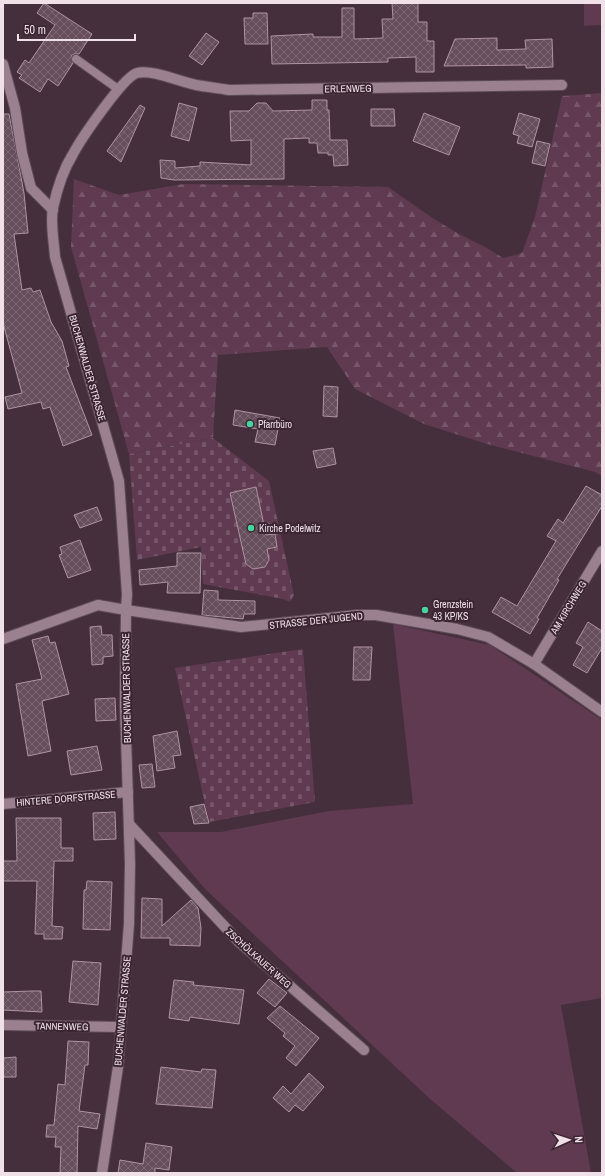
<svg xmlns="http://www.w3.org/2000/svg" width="605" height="1176" font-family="'Archivo Narrow',sans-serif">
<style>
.grass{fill:#5f3a50}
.forest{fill:url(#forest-firs)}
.cemetery{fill:url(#cemetery-stones)}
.building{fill:url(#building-cross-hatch);stroke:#af94a4}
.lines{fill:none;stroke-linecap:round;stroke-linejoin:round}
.lane-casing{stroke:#5e4c56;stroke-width:10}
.street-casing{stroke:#5e4c56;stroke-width:12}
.secondary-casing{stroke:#5e4c56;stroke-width:12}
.lane{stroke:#9b8190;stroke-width:8}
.street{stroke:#9b8190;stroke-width:10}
.secondary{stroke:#9b8190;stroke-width:10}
.poi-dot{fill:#48d49d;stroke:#3b2532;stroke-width:1.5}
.labels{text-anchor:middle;stroke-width:4;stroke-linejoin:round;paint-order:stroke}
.street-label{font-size:10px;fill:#f0e1e9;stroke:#3b2532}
.poi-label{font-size:10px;fill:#f0e1e9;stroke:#3b2532;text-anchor:start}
</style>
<defs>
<pattern id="forest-firs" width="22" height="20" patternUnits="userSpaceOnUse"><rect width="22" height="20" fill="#5f3a50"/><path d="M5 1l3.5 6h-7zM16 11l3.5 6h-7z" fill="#765669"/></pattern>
<pattern id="cemetery-stones" width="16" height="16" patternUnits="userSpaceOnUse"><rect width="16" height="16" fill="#5f3a50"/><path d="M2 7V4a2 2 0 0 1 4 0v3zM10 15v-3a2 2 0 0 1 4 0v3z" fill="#765669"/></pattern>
<pattern id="building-cross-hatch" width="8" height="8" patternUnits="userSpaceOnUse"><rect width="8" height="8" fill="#664e5c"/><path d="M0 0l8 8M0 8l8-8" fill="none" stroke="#7c6773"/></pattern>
</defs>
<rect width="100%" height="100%" fill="#452f3c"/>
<!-- grass -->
<g class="grass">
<path d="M 584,3 L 602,3 L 602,25 L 584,26 Z"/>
<path d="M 393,624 L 490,645 L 602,720 L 602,998 L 561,1005 L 591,1173 L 517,1173 L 429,1098 L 205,889 L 157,832 L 221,832 L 329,811 L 413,804 Z"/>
</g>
<!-- forest -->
<path class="forest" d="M 602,93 L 602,476 L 595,472 L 487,444 L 424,424 L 355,389 L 327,347 L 218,355 L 213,438 L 129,454 L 71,247 L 74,179 L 119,195 L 183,184 L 388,187 L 434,219 L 459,234 L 487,248 L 503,258 L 522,253 L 535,217 L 562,96 Z"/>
<!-- cemetery -->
<g class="cemetery">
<path d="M 213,438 L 269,481 L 294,595 L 290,602 L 283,599 L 203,584 L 201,547 L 137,560 L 129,454 Z"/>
<path d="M 303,649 L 315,802 L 209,822 L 175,668 Z"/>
</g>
<!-- building -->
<g class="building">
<path d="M 44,3 L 92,34 L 79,54 L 74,54 L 71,56 L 73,63 L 58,86 L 48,79 L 40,92 L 19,78 L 22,75 L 17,72 L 25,60 L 29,63 L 55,25 L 37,13 Z"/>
<path d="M 392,3 L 418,3 L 418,22 L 427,22 L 427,41 L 434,41 L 434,72 L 416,72 L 416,57 L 388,58 L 388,62 L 272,64 L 271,36 L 313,34 L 313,37 L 342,37 L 342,8 L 354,8 L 354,39 L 383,38 L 382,19 L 393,19 Z"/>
<path d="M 253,13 L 267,13 L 268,44 L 245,44 L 244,18 L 253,18 Z"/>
<path d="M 206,33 L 219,42 L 202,65 L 189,56 Z"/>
<path d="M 497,38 L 497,50 L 526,49 L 525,40 L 552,39 L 553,67 L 526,68 L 526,65 L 444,66 L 455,39 Z"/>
<path d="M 312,100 L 327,100 L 327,110 L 329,110 L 330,140 L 347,140 L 348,165 L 334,166 L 333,155 L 328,155 L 328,153 L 318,153 L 317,143 L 309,143 L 309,138 L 284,139 L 284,179 L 174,180 L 161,178 L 160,160 L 175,161 L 175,168 L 200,166 L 200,162 L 251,165 L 251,140 L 231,141 L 230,111 L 249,111 L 257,103 L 266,103 L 273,111 L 312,110 Z"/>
<path d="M 179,103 L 197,108 L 189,141 L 171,136 Z"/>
<path d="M 140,105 L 145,108 L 121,162 L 107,151 Z"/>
<path d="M 371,109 L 394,109 L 395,126 L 371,126 Z"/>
<path d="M 424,113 L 460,127 L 449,155 L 413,141 Z"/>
<path d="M 519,113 L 540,119 L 532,147 L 517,143 L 519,136 L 513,134 Z"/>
<path d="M 3,114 L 9,114 L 24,193 L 28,233 L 14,234 L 22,290 L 31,288 L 33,292 L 40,290 L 51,322 L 62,341 L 69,366 L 66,367 L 92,435 L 63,446 L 50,407 L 43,409 L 41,402 L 8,409 L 5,397 L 22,393 L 3,323 Z"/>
<path d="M 537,141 L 550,144 L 545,166 L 532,163 Z"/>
<path d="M 324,386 L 338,387 L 337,417 L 323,416 Z"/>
<path d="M 235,410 L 280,418 L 275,445 L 255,442 L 258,429 L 233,425 Z"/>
<path d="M 333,448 L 336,464 L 317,468 L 313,451 Z"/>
<path d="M 586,486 L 602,495 L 602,506 L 557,579 L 559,580 L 537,618 L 539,619 L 530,634 L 492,612 L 501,597 L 517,606 L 556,541 L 547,536 L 558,519 L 563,523 Z"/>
<path d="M 256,487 L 266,535 L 275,534 L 277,547 L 267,549 L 269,560 L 265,567 L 253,569 L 246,564 L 230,493 Z"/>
<path d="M 97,507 L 102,520 L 80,528 L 74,515 Z"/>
<path d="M 80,540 L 91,570 L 68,578 L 59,555 L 62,554 L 60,547 Z"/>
<path d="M 177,553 L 201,553 L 200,593 L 167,593 L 168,582 L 140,585 L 139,570 L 177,566 Z"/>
<path d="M 204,590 L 218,591 L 218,600 L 255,601 L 255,614 L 244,614 L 243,619 L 202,615 Z"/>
<path d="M 588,622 L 602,631 L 602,648 L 587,673 L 573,665 L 583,647 L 576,643 Z"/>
<path d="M 101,626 L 102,635 L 112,635 L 113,656 L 103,657 L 103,664 L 92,665 L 90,627 Z"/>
<path d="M 48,636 L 50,643 L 55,642 L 69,694 L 42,701 L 51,751 L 28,756 L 16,684 L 42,679 L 32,640 Z"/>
<path d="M 354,647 L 372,647 L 370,680 L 353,680 Z"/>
<path d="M 115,698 L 116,720 L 96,721 L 95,699 Z"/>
<path d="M 177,731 L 181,755 L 173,756 L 175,768 L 157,771 L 153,736 Z"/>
<path d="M 97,746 L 102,770 L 71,775 L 67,751 Z"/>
<path d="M 152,764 L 155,787 L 142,788 L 139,765 Z"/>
<path d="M 204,804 L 209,823 L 194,824 L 190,807 Z"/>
<path d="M 115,812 L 116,839 L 94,840 L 93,813 Z"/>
<path d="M 16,818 L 61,818 L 61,848 L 73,848 L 73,861 L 54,861 L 52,926 L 63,927 L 62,939 L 44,939 L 44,934 L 35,934 L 37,881 L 3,881 L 3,861 L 17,861 Z"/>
<path d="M 87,881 L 112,882 L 110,930 L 83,929 L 84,890 L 86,890 Z"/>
<path d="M 142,898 L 162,899 L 162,926 L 191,900 L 198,908 L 201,928 L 200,946 L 170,945 L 170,938 L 141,938 Z"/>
<path d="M 73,961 L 101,963 L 98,1005 L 69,1002 Z"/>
<path d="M 269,979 L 287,993 L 275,1007 L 257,993 Z"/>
<path d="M 174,980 L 194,982 L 193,985 L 244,990 L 239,1024 L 190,1017 L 189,1021 L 169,1018 Z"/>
<path d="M 32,991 L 41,991 L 42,1012 L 3,1010 L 3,992 Z"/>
<path d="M 280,1006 L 319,1038 L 296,1066 L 286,1058 L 295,1046 L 283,1036 L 285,1033 L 267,1018 Z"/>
<path d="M 68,1041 L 89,1042 L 88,1065 L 85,1065 L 79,1111 L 100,1114 L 97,1129 L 78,1126 L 77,1173 L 60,1173 L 61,1147 L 55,1147 L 56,1137 L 46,1137 L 47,1125 L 54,1125 L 58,1084 L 65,1085 Z"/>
<path d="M 16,1057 L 16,1077 L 3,1077 L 3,1058 Z"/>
<path d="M 161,1067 L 201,1072 L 202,1069 L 216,1070 L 212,1108 L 156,1104 Z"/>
<path d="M 309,1073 L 324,1087 L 303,1111 L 295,1105 L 289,1112 L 273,1098 L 283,1086 L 291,1094 Z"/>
<path d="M 146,1143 L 172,1147 L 169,1170 L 155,1168 L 155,1173 L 118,1173 L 120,1160 L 143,1164 Z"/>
</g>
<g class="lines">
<!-- lane casing -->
<g class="lane-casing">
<path id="lane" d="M 76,59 L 118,89"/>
</g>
<!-- street casing -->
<g class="street-casing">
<g id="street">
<path d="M 3,64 L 15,108 L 22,153 L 31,188 L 53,210"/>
<path d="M 562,85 L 229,90 C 218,88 207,87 196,85 C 180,82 152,69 137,73 C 123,77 81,139 73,154 C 63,170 57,189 53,208 C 50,223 54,241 55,257 L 119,481 L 127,594 L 126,610 L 241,627 L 358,615 L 376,615 L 457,629 L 488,637 L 534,664 L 602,712"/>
<path d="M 534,664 L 602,551"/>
<path d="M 3,804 L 128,792"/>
<path d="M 129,824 L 239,942 L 364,1050"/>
<path d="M 3,1025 L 121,1027"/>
</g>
</g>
<!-- secondary casing -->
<g class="secondary-casing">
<path id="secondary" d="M 3,639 L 98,605 L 126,610 L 125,705 L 130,864 L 129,924 L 118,1067 L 102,1173"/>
</g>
<!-- lane -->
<use href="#lane" class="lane"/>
<!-- street -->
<use href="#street" class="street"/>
<!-- secondary -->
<use href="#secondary" class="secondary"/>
</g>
<!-- markers -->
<g class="poi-dot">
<circle cx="250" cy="424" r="4"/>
<circle cx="251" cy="528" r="4"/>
<circle cx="425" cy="610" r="4"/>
</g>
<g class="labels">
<!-- street labels -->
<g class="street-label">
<text transform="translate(348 88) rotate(-1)" y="4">ERLENWEG</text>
<text transform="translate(88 368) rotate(74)" y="4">BUCHENWALDER STRASSE</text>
<text transform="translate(568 607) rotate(-59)" y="4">AM KIRCHWEG</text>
<text transform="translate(316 620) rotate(-6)" y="4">STRASSE DER JUGEND</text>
<text transform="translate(126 688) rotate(-91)" y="4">BUCHENWALDER STRASSE</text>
<text transform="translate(66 798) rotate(-5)" y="4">HINTERE DORFSTRASSE</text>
<text transform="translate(259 958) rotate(42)" y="4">ZSCHÖLKAUER WEG</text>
<text transform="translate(122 1011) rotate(-85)" y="4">BUCHENWALDER STRASSE</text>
<text transform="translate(62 1026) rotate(1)" y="4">TANNENWEG</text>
</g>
<!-- poi labels -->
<g class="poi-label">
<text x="258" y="428">Pfarrbüro</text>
<text x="259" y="532">Kirche Podelwitz</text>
<text x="433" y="608">Grenzstein<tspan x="433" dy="12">43 KP/KS</tspan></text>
</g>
</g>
<!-- border -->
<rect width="605" height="1176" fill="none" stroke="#f0e1e9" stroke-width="8"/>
<!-- north arrow -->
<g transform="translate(569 1140) rotate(87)" stroke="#3b2532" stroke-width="3" paint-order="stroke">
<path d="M0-3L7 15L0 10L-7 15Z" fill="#f0e1e9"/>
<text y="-6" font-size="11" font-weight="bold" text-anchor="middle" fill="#f0e1e9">N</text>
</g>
<!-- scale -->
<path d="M18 34v6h117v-6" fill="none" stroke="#f0e1e9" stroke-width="2"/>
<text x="24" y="34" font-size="12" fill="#f0e1e9" stroke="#3b2532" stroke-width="3" paint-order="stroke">50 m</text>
</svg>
